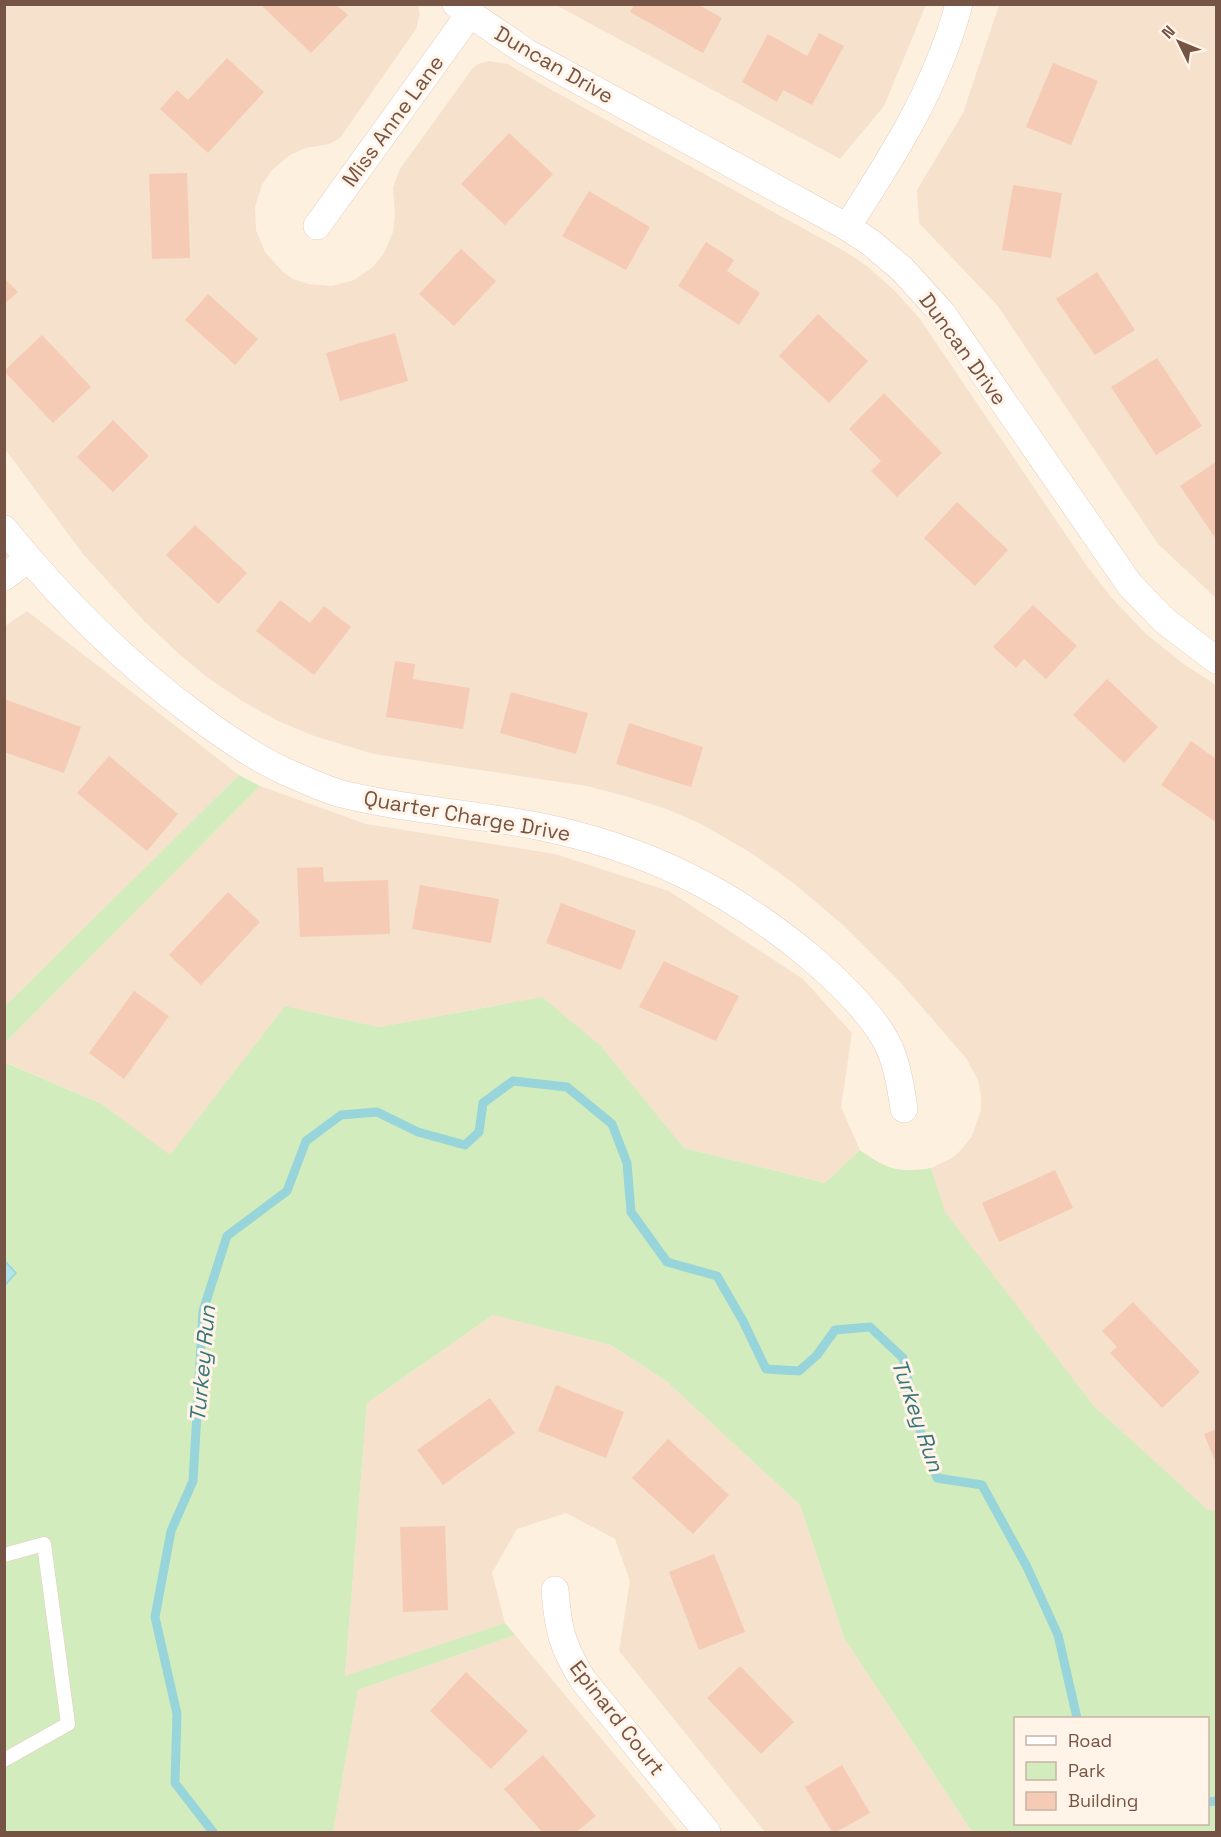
<svg xmlns="http://www.w3.org/2000/svg" width="1221" height="1837" font-family="'Space Grotesk',sans-serif">
<style>
.residential{fill:#f6e1cd}
.green{fill:#d3ecbd;fill-rule:evenodd}
.water{fill:#b3e4e8;stroke:#98d5db;stroke-width:1.5}
.lines{fill:none;stroke-linecap:round;stroke-linejoin:round}
.stream{stroke:#98d5db;stroke-width:9}
.building{fill:#f5cbb5}
.lane-casing{stroke:#e4cdbe;stroke-width:15}
.street-casing{stroke:#e4cdbe;stroke-width:28}
.lane{stroke:#fff;stroke-width:14}
.street{stroke:#fff;stroke-width:27}
.labels{text-anchor:middle;stroke-width:6;stroke-linejoin:round;paint-order:stroke}
.street-label{font-size:21px;fill:#765445;stroke:#fff4e7}
.water-label{font-size:22px;font-style:italic;fill:#38767d;stroke:#fff4e7}
</style>
<rect width="100%" height="100%" fill="#fef0df"/>
<!-- residential -->
<g class="residential">
<path d="M 4,5 L 418,5 L 420,14 L 416,29 L 340,138 L 329,144 L 306,148 L 290,155 L 272,170 L 262,185 L 255,207 L 256,230 L 265,252 L 283,272 L 293,279 L 308,284 L 332,286 L 354,280 L 373,267 L 384,253 L 393,232 L 395,215 L 393,187 L 400,169 L 472,69 L 478,64 L 489,61 L 508,64 L 541,84 L 846,252 L 867,266 L 895,291 L 920,319 L 1087,566 L 1111,597 L 1146,634 L 1185,665 L 1216,685 L 1216,1511 L 1208,1511 L 1094,1406 L 944,1212 L 931,1168 L 952,1158 L 961,1150 L 972,1136 L 981,1110 L 981,1096 L 978,1080 L 966,1058 L 900,982 L 843,925 L 792,882 L 748,851 L 701,824 L 664,808 L 625,796 L 586,786 L 374,754 L 314,736 L 278,721 L 242,701 L 208,678 L 179,654 L 143,620 L 83,554 L 5,449 Z"/>
<path d="M 556,5 L 926,5 L 884,106 L 840,159 Z"/>
<path d="M 999,5 L 1216,5 L 1216,598 L 1158,544 L 997,305 L 919,223 L 917,190 L 963,113 Z"/>
<path d="M 27,611 L 239,775 L 5,1006 L 5,626 Z"/>
<path d="M 260,786 L 366,824 L 555,854 L 669,891 L 803,979 L 852,1033 L 841,1107 L 860,1150 L 825,1183 L 684,1148 L 601,1046 L 503,1004 L 379,1027 L 285,1006 L 170,1156 L 102,1104 L 5,1062 L 5,1043 Z"/>
<path d="M 493,1315 L 611,1345 L 666,1381 L 800,1505 L 844,1638 L 972,1832 L 765,1832 L 619,1651 L 630,1581 L 615,1539 L 566,1513 L 517,1529 L 492,1573 L 505,1623 L 345,1677 L 367,1403 Z"/>
<path d="M 515,1635 L 679,1832 L 333,1832 L 358,1690 Z"/>
</g>
<!-- green -->
<g class="green">
<path d="M 239,775 L 260,786 L 5,1043 L 5,1006 Z"/>
<path d="M 542,997 L 601,1046 L 684,1148 L 825,1183 L 860,1150 C 887,1170 899,1173 931,1168 L 945,1212 L 1094,1406 L 1208,1510 L 1216,1511 L 1216,1832 L 972,1832 L 844,1638 L 800,1505 L 666,1381 L 611,1345 L 493,1315 L 367,1403 L 345,1676 L 505,1623 L 515,1635 L 358,1690 L 333,1832 L 5,1832 L 4,1062 L 102,1104 L 170,1155 L 285,1006 L 379,1027 ZM 1016,1718 L 1208,1718 L 1208,1824 L 1016,1824 Z"/>
</g>
<!-- water -->
<path class="water" d="M 5,1261 L 16,1273 L 5,1285 Z"/>
<g class="lines">
<!-- stream -->
<g class="stream">
<path d="M 1208,1802 L 1216,1801"/>
<path d="M 213,1832 L 175,1783 L 177,1714 L 155,1617 L 171,1531 L 193,1481 L 203,1311 L 227,1236 L 287,1191 L 306,1141 L 341,1115 L 377,1112 L 418,1132 L 465,1145 L 479,1132 L 483,1103 L 513,1081 L 567,1087 L 612,1124 L 627,1163 L 631,1212 L 667,1262 L 717,1276 L 743,1321 L 766,1369 L 799,1371 L 817,1355 L 835,1330 L 870,1327 L 903,1358 L 917,1421 L 937,1478 L 982,1485 L 1027,1567 L 1058,1635 L 1077,1718"/>
</g>
</g>
<!-- building -->
<g class="building">
<path d="M 635,4 L 697,4 L 722,18 L 703,53 L 630,12 Z"/>
<path d="M 261,5 L 336,5 L 348,15 L 311,53 Z"/>
<path d="M 819,33 L 844,46 L 812,105 L 783,90 L 777,102 L 742,82 L 768,34 L 807,56 Z"/>
<path d="M 227,58 L 264,92 L 208,153 L 160,109 L 177,90 L 188,100 Z"/>
<path d="M 1053,63 L 1098,81 L 1071,145 L 1026,127 Z"/>
<path d="M 509,133 L 553,174 L 505,225 L 461,184 Z"/>
<path d="M 187,173 L 190,258 L 152,259 L 149,174 Z"/>
<path d="M 1013,185 L 1062,193 L 1051,258 L 1002,250 Z"/>
<path d="M 589,191 L 650,227 L 626,270 L 562,236 Z"/>
<path d="M 706,242 L 734,260 L 727,271 L 760,293 L 739,325 L 678,286 Z"/>
<path d="M 461,249 L 496,281 L 454,326 L 419,294 Z"/>
<path d="M 1097,272 L 1135,330 L 1095,355 L 1056,299 Z"/>
<path d="M 4,278 L 18,292 L 4,304 Z"/>
<path d="M 208,294 L 258,339 L 235,365 L 185,320 Z"/>
<path d="M 818,314 L 868,361 L 829,403 L 779,356 Z"/>
<path d="M 395,333 L 408,381 L 340,401 L 326,353 Z"/>
<path d="M 42,335 L 91,387 L 53,423 L 4,371 Z"/>
<path d="M 1157,358 L 1202,426 L 1156,455 L 1111,387 Z"/>
<path d="M 884,393 L 942,453 L 897,497 L 871,471 L 881,461 L 849,429 Z"/>
<path d="M 113,420 L 149,456 L 113,492 L 77,457 Z"/>
<path d="M 1216,462 L 1216,539 L 1180,486 Z"/>
<path d="M 957,502 L 1008,550 L 975,586 L 924,538 Z"/>
<path d="M 195,525 L 247,573 L 218,604 L 166,555 Z"/>
<path d="M 280,600 L 310,623 L 324,606 L 351,627 L 314,675 L 256,631 Z"/>
<path d="M 1033,605 L 1077,646 L 1046,679 L 1024,659 L 1016,668 L 993,647 Z"/>
<path d="M 395,661 L 415,664 L 413,679 L 470,688 L 463,729 L 386,717 Z"/>
<path d="M 1107,679 L 1158,727 L 1124,763 L 1073,715 Z"/>
<path d="M 511,692 L 588,713 L 576,754 L 500,733 Z"/>
<path d="M 4,699 L 81,727 L 64,773 L 4,752 Z"/>
<path d="M 629,723 L 703,747 L 691,787 L 616,764 Z"/>
<path d="M 1191,741 L 1216,759 L 1216,822 L 1161,785 Z"/>
<path d="M 109,756 L 178,814 L 147,851 L 77,793 Z"/>
<path d="M 323,867 L 324,882 L 388,880 L 390,934 L 300,937 L 297,868 Z"/>
<path d="M 420,885 L 499,899 L 491,943 L 412,929 Z"/>
<path d="M 228,892 L 260,922 L 201,985 L 169,955 Z"/>
<path d="M 561,903 L 636,931 L 621,970 L 546,943 Z"/>
<path d="M 664,961 L 739,996 L 716,1041 L 639,1007 Z"/>
<path d="M 134,991 L 169,1016 L 124,1079 L 89,1053 Z"/>
<path d="M 1055,1170 L 1073,1208 L 999,1242 L 982,1203 Z"/>
<path d="M 1133,1302 L 1200,1372 L 1162,1408 L 1110,1353 L 1117,1347 L 1102,1331 Z"/>
<path d="M 556,1385 L 624,1412 L 606,1458 L 538,1431 Z"/>
<path d="M 490,1398 L 515,1433 L 443,1485 L 417,1450 Z"/>
<path d="M 1216,1429 L 1216,1463 L 1204,1434 Z"/>
<path d="M 668,1439 L 729,1495 L 693,1534 L 632,1478 Z"/>
<path d="M 445,1526 L 448,1610 L 403,1612 L 400,1527 Z"/>
<path d="M 714,1554 L 745,1632 L 699,1650 L 669,1572 Z"/>
<path d="M 740,1666 L 794,1722 L 761,1754 L 707,1698 Z"/>
<path d="M 466,1672 L 528,1731 L 491,1769 L 430,1711 Z"/>
<path d="M 543,1755 L 596,1816 L 576,1832 L 542,1832 L 504,1789 Z"/>
<path d="M 842,1765 L 870,1813 L 836,1832 L 832,1832 L 805,1787 Z"/>
</g>
<g class="lines">
<!-- lane casing -->
<g class="lane-casing">
<path id="lane" d="M 4,1555 L 44,1544 L 68,1724 L 4,1760"/>
</g>
<!-- street casing -->
<g class="street-casing">
<g id="street">
<path d="M 456,4 L 526,52 L 847,227 L 870,242 L 902,269 L 942,313 L 1130,585 L 1165,621 L 1216,660"/>
<path d="M 317,226 L 469,15"/>
<path d="M 847,227 C 893,156 937,87 959,4"/>
<path d="M 4,529 C 60,598 123,661 194,714 C 222,735 252,756 284,771 C 303,779 323,789 342,794 C 406,810 473,813 537,826 C 642,847 727,888 809,956 C 837,980 875,1015 890,1049 C 898,1069 901,1089 904,1109"/>
<path d="M 4,577 L 28,559"/>
<path d="M 555,1590 C 558,1629 562,1646 583,1680 L 707,1832"/>
</g>
</g>
<!-- lane -->
<use href="#lane" class="lane"/>
<!-- street -->
<use href="#street" class="street"/>
</g>
<g class="labels">
<!-- street labels -->
<g class="street-label">
<text transform="translate(554 65) rotate(30)" y="7">Duncan Drive</text>
<text transform="translate(393 121) rotate(-54)" y="7">Miss Anne Lane</text>
<text transform="translate(963 349) rotate(54)" y="7">Duncan Drive</text>
<text transform="translate(467 816) rotate(10)" y="7">Quarter Charge Drive</text>
<text transform="translate(617 1718) rotate(52)" y="7">Epinard Court</text>
</g>
<!-- water labels -->
<g class="water-label">
<text transform="translate(202 1364) rotate(-85)" y="8">Turkey Run</text>
<text transform="translate(918 1415) rotate(71)" y="8">Turkey Run</text>
</g>
</g>
<!-- border -->
<rect width="1221" height="1837" fill="none" stroke="#765445" stroke-width="12"/>
<!-- legend -->
<rect x="1014" y="1717" width="195" height="108" fill="#fff4e7" stroke="#c8b4a6" stroke-width="1.5"/>
<rect x="1026" y="1736" width="30" height="9" fill="#ffffff" stroke="#c8b4a6" stroke-width="1.5"/>
<text x="1068" y="1747" font-size="18" fill="#765445">Road</text>
<rect x="1026" y="1762" width="30" height="18" fill="#d3ecbd" stroke="#c8b4a6" stroke-width="1.5"/>
<text x="1068" y="1777" font-size="18" fill="#765445">Park</text>
<rect x="1026" y="1792" width="30" height="18" fill="#f5cbb5" stroke="#c8b4a6" stroke-width="1.5"/>
<text x="1068" y="1807" font-size="18" fill="#765445">Building</text>
<!-- north arrow -->
<g transform="translate(1179 42) rotate(313)" stroke="#fff4e7" stroke-width="4.5" paint-order="stroke">
<path d="M0-4.5L10 22L0 15L-10 22Z" fill="#765445"/>
<text y="-9" font-size="16" font-weight="bold" text-anchor="middle" fill="#765445">N</text>
</g>
</svg>
